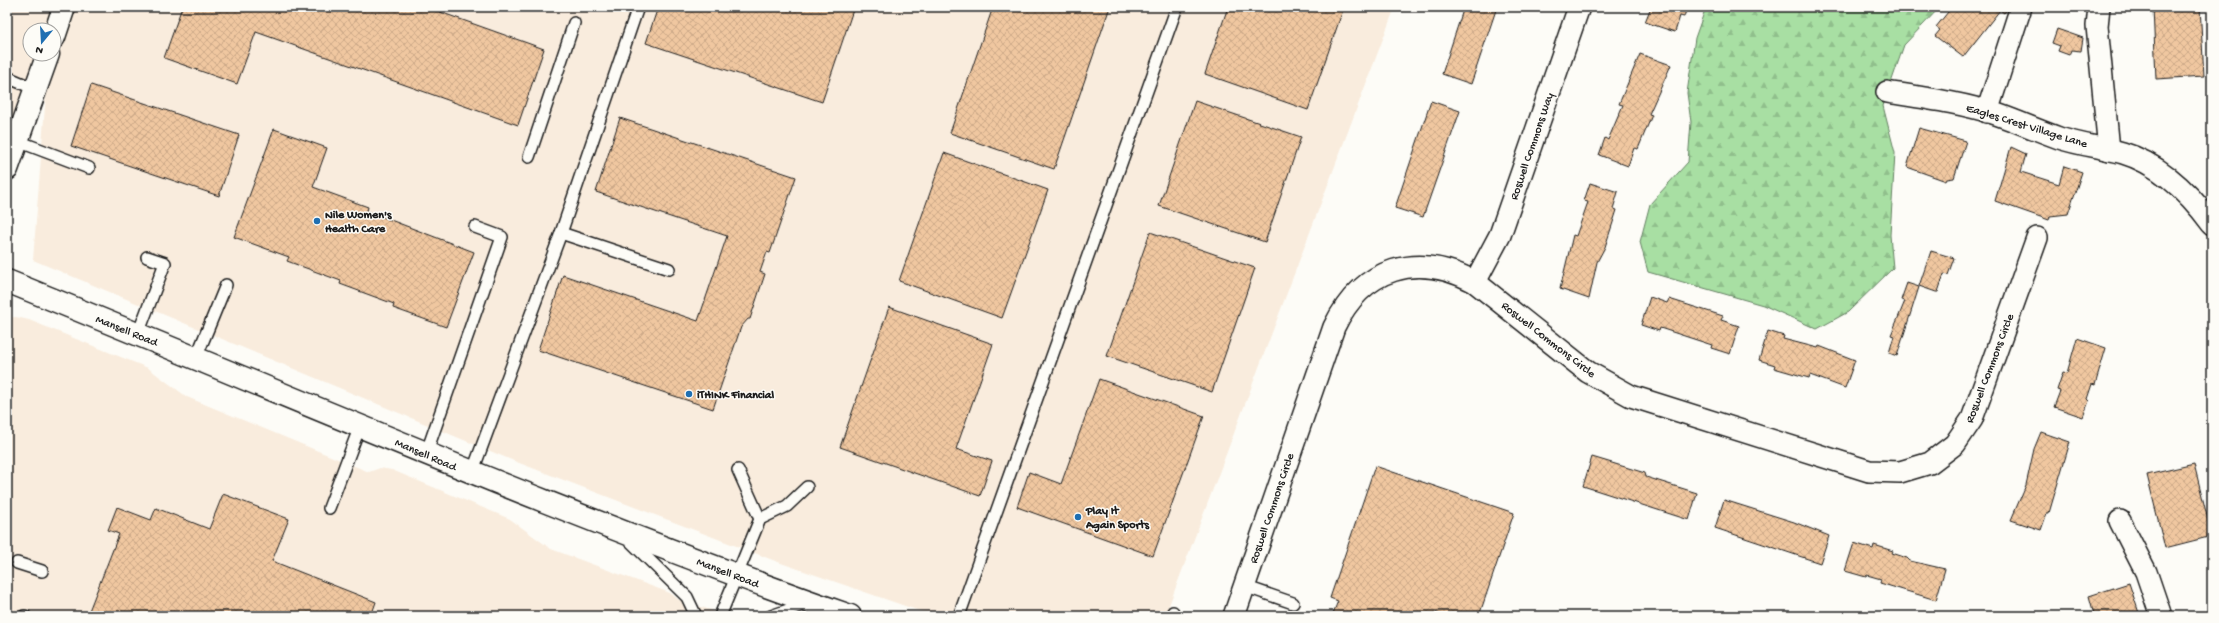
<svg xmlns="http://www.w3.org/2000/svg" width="2219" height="623" font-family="'Gochi Hand',sans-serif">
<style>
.built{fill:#f9ecdd;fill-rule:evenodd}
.forest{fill:url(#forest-firs);stroke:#627e60}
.building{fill:url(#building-cross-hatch);stroke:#1c1c1c}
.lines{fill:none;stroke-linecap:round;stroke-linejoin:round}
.lane-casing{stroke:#1c1c1c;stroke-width:14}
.street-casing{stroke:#1c1c1c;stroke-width:24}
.secondary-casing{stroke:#1c1c1c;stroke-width:25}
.lane{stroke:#fdfcf7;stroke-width:11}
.street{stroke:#fdfcf7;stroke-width:21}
.secondary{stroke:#fdfcf7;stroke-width:22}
.poi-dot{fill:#1f6fb2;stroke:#fdfcf7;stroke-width:1.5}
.labels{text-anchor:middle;stroke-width:3;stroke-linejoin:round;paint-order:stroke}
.street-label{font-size:12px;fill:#1c1c1c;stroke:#fdfcf7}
.poi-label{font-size:12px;font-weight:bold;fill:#1c1c1c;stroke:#fdfcf7;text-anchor:start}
</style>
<defs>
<pattern id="forest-firs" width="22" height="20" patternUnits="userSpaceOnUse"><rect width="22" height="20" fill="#a8dfa3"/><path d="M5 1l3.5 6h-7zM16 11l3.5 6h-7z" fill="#90bf8c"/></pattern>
<pattern id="building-cross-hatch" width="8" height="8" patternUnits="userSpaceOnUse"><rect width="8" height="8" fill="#f0c7a0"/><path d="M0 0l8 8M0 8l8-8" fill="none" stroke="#cdaa89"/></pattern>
</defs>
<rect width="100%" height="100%" fill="#fdfcf7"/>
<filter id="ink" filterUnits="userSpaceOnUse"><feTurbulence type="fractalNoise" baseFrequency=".025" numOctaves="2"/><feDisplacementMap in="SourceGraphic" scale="8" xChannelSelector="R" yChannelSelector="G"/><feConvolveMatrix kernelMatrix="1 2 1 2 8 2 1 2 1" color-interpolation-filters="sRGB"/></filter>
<g filter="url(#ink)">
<!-- built -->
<g class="built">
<path d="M 7,7 L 1395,7 L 1165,616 L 934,616 L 778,562 L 514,461 L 33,260 L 46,93 L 7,139 ZM 30,30 L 54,30 L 54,54 L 30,54 Z"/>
<path d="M 16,317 L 29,320 L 148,368 L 187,397 L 369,472 L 380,468 L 392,470 L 510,519 L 551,549 L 670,593 L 679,600 L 730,616 L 7,616 L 7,318 Z"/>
</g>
<!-- forest -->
<path class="forest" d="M 1706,7 L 1940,7 L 1904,45 L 1883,106 L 1895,153 L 1890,235 L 1893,268 L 1848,312 L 1817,329 L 1763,305 L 1648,272 L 1640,242 L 1650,204 L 1688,162 L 1691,122 L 1687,93 L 1695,38 Z"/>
<!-- building -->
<g class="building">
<path d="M 182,7 L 426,7 L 544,49 L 518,125 L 256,32 L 237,84 L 164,58 Z"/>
<path d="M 658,7 L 801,8 L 854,7 L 822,102 L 646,43 Z"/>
<path d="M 993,7 L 1110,7 L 1054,169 L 950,133 Z"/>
<path d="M 1228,7 L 1344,7 L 1308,110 L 1205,74 Z"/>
<path d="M 1464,7 L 1497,7 L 1471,84 L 1442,74 Z"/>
<path d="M 1651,7 L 1687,7 L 1684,17 L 1680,16 L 1675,32 L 1645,22 Z"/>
<path d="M 1952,7 L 2009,7 L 2004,13 L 2000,10 L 1963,57 L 1935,36 L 1940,30 L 1936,27 Z"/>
<path d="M 2153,7 L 2200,7 L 2204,76 L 2156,79 Z"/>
<path d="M 2057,29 L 2083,38 L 2081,51 L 2071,50 L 2069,55 L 2058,51 L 2060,46 L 2052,43 Z"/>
<path d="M 1640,54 L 1671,65 L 1649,114 L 1652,115 L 1638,149 L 1634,148 L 1628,166 L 1599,155 L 1605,138 L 1608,140 L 1623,105 L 1619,104 Z"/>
<path d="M 91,85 L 239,135 L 219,196 L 71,146 Z"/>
<path d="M 1195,101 L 1301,137 L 1265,242 L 1159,206 Z"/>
<path d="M 1431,101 L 1460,111 L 1423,217 L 1395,208 Z"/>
<path d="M 620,118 L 796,177 L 770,253 L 767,252 L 760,272 L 765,274 L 750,319 L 748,319 L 741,327 L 713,409 L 538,350 L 563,275 L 698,321 L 727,236 L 596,192 Z"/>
<path d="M 1919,128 L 1966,141 L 1954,178 L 1947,179 L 1946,181 L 1907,167 Z"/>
<path d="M 274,129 L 327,148 L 313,187 L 368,207 L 367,211 L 474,252 L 446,327 L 393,308 L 394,304 L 340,284 L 341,281 L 287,261 L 289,257 L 234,237 Z"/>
<path d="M 2011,147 L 2026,154 L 2021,172 L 2059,184 L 2064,166 L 2082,172 L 2068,214 L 2050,216 L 2049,220 L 1995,201 Z"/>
<path d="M 944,153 L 1048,190 L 1002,318 L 899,281 Z"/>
<path d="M 1590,183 L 1618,192 L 1613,209 L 1617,210 L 1605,247 L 1597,262 L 1589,299 L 1560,289 L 1573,235 L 1576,236 L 1588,202 L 1584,201 Z"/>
<path d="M 1150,232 L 1255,268 L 1212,392 L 1107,356 Z"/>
<path d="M 1931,251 L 1954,258 L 1948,275 L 1944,274 L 1938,292 L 1936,292 L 1919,286 Z"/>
<path d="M 1907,283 L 1919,287 L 1897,356 L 1889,353 L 1894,336 L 1891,335 L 1905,301 L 1901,300 Z"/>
<path d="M 1650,297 L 1667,303 L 1669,299 L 1723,316 L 1721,320 L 1739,326 L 1730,354 L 1711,348 L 1712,345 L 1660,328 L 1659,331 L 1641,325 Z"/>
<path d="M 889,307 L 993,344 L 956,449 L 992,461 L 980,496 L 840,447 Z"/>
<path d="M 1768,331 L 1784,336 L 1783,339 L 1818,348 L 1819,346 L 1855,360 L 1845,388 L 1810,375 L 1809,378 L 1774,368 L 1775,365 L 1759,360 Z"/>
<path d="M 2077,338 L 2106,348 L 2095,385 L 2092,384 L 2087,399 L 2089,401 L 2083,417 L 2054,407 L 2060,391 L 2057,390 L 2063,372 L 2067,373 Z"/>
<path d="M 1099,379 L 1204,416 L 1153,556 L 1017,507 L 1029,472 L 1061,484 Z"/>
<path d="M 2041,432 L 2070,442 L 2049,513 L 2047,513 L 2041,530 L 2011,520 L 2026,485 L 2034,449 Z"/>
<path d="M 1592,457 L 1645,473 L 1646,477 L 1697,493 L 1689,520 L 1583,486 Z"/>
<path d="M 2194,464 L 2212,536 L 2165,548 L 2147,475 Z"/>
<path d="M 1375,466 L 1514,513 L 1479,616 L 1447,616 L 1435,612 L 1433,616 L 1332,616 L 1338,601 L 1330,598 Z"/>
<path d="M 223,494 L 289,519 L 272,561 L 376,602 L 371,616 L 87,616 L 119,534 L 108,530 L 117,507 L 151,520 L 156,508 L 209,529 Z"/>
<path d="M 1724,500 L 1794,522 L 1829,536 L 1820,563 L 1715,528 Z"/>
<path d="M 1854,543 L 1873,549 L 1874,545 L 1893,551 L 1892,553 L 1907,558 L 1910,561 L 1945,569 L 1936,600 L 1880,583 L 1881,579 L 1867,575 L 1866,577 L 1845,571 Z"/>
<path d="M 2129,583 L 2140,616 L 2090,616 L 2094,614 L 2089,596 Z"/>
</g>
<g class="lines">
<!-- lane casing -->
<g class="lane-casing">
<g id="lane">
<path d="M 7,77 L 35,89"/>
<path d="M 15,140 L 89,168"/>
<path d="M 529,157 L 574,23"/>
<path d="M 561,233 L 669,269"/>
<path d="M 138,334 L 165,263 L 147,257"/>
<path d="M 196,358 L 226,285"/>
<path d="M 426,454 L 502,237 L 475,227"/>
<path d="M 738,470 L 760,519"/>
<path d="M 472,473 L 561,233 L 638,7"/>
<path d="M 329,508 L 360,426"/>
<path d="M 629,540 L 687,597 L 696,616"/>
<path d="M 17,563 L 42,571"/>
<path d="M 1244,586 L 1293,603"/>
<path d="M 24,616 L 25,616"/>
<path d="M 720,616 L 760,519 L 787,506 L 807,487"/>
<path d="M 771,616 L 808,603"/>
<path d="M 959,616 L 1177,7"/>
<path d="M 1171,616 L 1173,612"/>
</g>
</g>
<!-- street casing -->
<g class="street-casing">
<g id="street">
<path d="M 2099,7 L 2097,26 L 2109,150"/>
<path d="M 1887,92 C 1925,98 1963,103 1999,115 C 2019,122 2039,131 2059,138 C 2080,145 2102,147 2123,153 C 2160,164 2190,194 2212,224"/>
<path d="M 1987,112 L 2021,7"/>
<path d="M 1475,282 L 1500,235 L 1579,7"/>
<path d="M 2120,521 L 2146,572 L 2161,616"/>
<path d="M 1234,616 L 1334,327 C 1363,267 1417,251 1475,282 L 1588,372 L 1631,396 L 1869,471 L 1900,472 L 1930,463 L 1955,444 L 1972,419 L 2037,238"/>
</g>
</g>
<!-- secondary casing -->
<g class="secondary-casing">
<g id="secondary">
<path d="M 54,37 L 64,7"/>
<path d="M 7,169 L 48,54"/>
<path d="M 7,281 C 287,394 564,516 850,616"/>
</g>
</g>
<!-- lane -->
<use href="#lane" class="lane"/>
<!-- street -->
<use href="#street" class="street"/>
<!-- secondary -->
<use href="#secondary" class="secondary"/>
</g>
</g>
<!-- markers -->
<g class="poi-dot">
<circle cx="317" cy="221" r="4"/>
<circle cx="689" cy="394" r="4"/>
<circle cx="1078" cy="517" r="4"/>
</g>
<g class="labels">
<!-- street labels -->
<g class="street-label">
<text transform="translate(2027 125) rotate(17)" y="4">Eagles Crest Village Lane</text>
<text transform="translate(1531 146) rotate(-71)" y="4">Roswell Commons Way</text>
<text transform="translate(127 330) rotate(22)" y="4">Mansell Road</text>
<text transform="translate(1549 339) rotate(38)" y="4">Roswell Commons Circle</text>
<text transform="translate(1989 368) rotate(-69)" y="4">Roswell Commons Circle</text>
<text transform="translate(426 454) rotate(23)" y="4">Mansell Road</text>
<text transform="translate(1271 508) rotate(-71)" y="4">Roswell Commons Circle</text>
<text transform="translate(728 572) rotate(21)" y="4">Mansell Road</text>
</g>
<!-- poi labels -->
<g class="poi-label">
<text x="325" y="218">Nile Women's<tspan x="325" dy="14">Health Care</tspan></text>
<text x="697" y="398">iTHINK Financial</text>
<text x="1086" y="514">Play It<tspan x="1086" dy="14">Again Sports</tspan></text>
</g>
</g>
<!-- margin -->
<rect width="2219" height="623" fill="none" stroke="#fdfcf7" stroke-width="24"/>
<rect x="12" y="12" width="2195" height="599" fill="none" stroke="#1c1c1c" stroke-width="1.5" filter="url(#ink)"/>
<!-- north arrow -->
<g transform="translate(42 42) rotate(198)"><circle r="19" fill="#fdfcf7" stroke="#a3a29f"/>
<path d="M0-3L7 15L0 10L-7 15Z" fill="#1f6fb2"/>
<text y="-6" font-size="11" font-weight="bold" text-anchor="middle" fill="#1c1c1c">N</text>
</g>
</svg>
